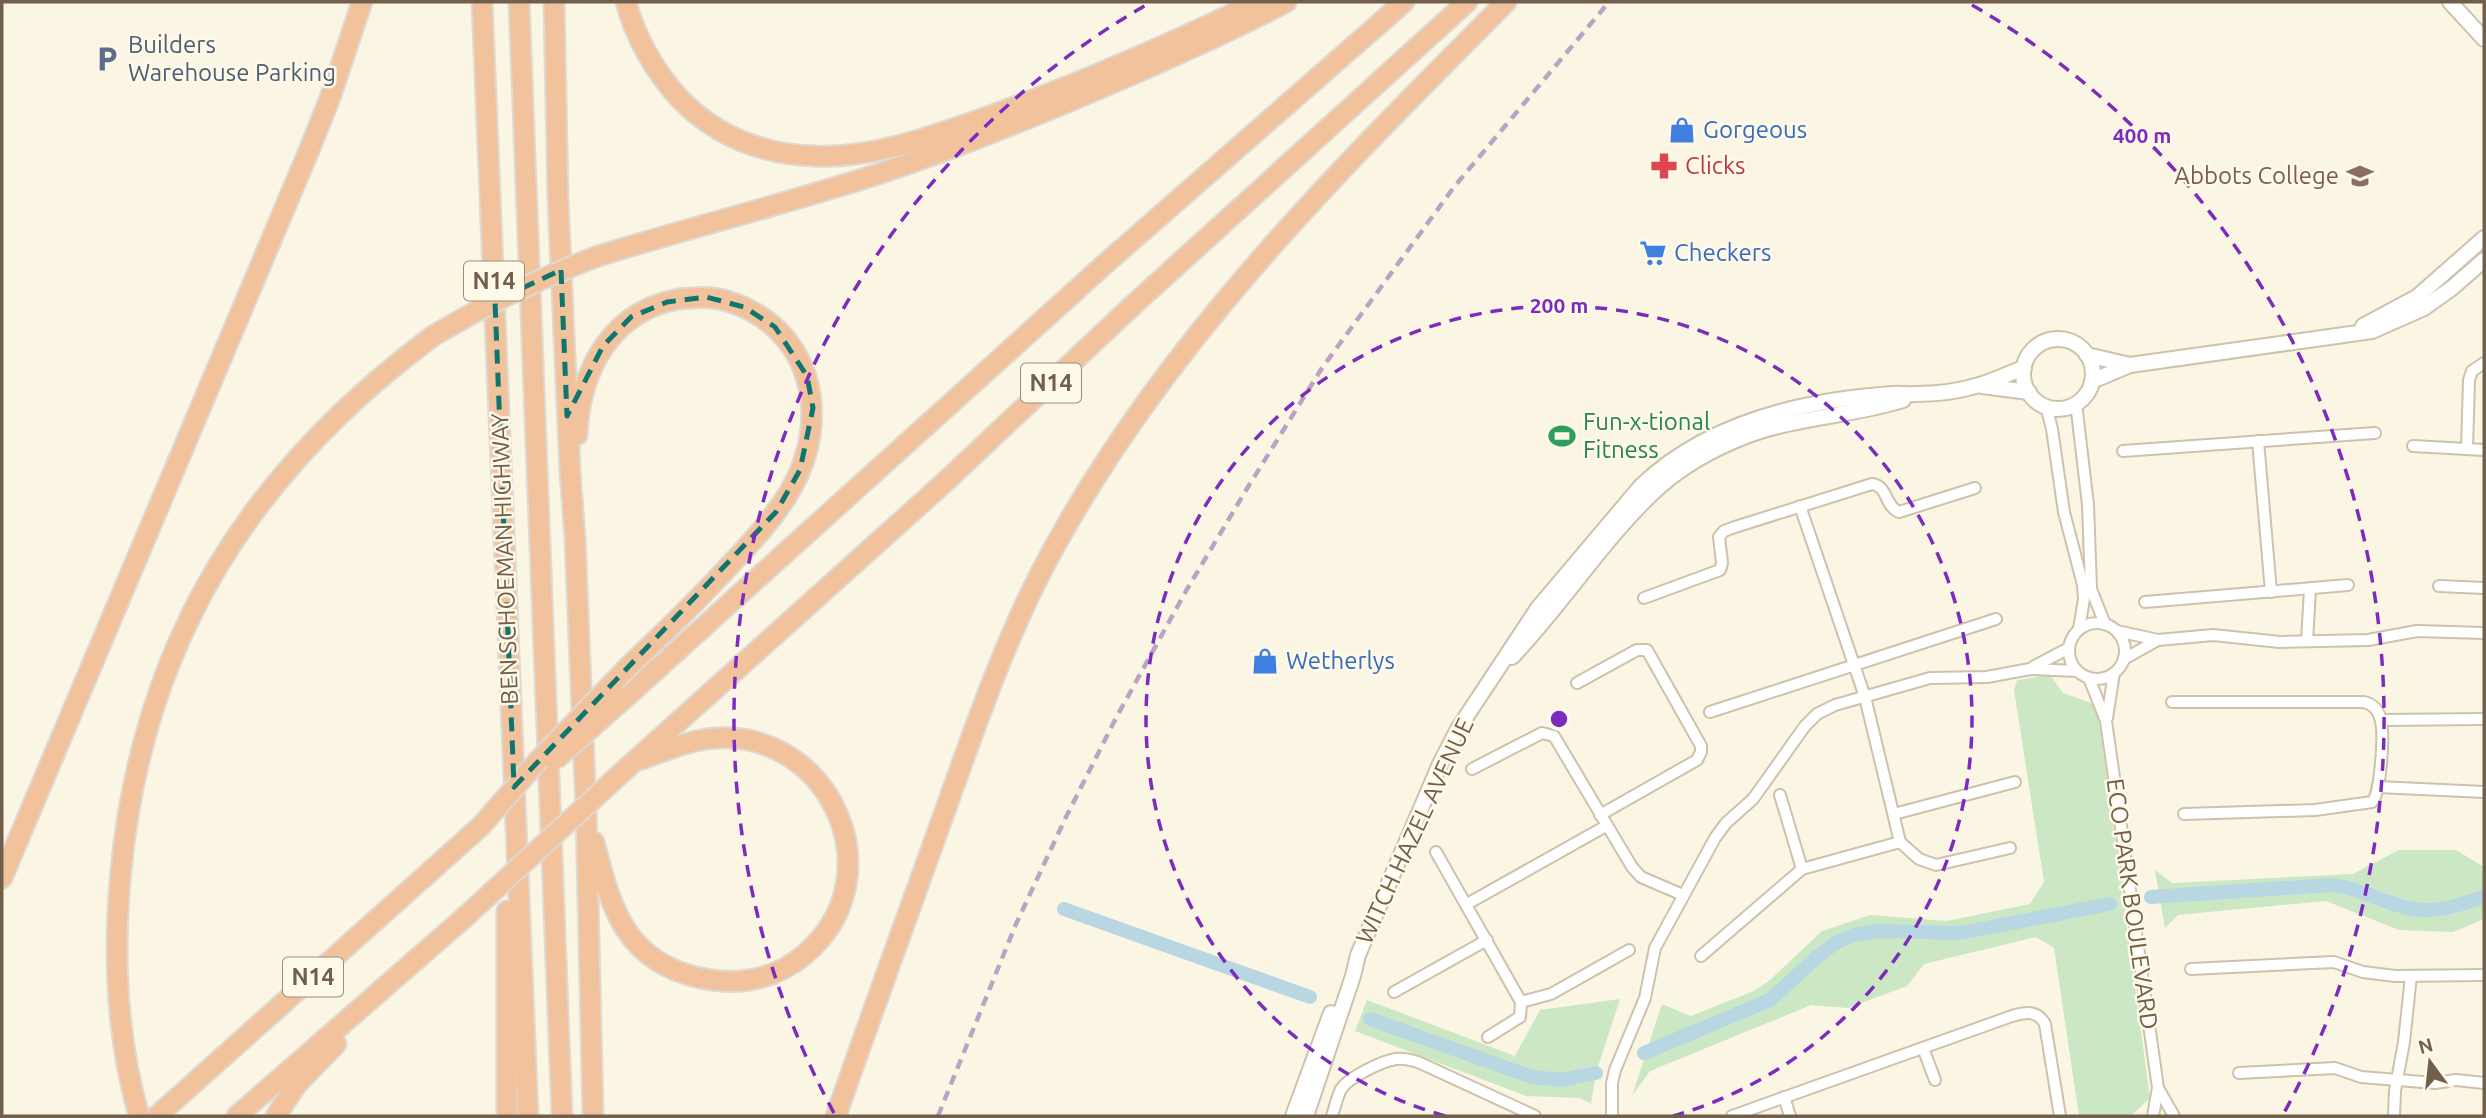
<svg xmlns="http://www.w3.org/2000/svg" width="2486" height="1118" font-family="Ubuntu,sans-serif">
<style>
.park{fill:#cbe7c3}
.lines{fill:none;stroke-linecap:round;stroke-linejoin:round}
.canal{stroke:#b9d6e3;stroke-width:14}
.minor-casing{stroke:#cec1ad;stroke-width:14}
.tertiary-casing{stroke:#cec1ad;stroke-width:18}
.motorway-casing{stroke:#ddd9d4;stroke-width:23}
.minor{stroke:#fff;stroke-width:10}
.tertiary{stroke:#fff;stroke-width:14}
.motorway{stroke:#f2c29d;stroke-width:19}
.rail{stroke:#baa3c3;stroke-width:4.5;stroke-dasharray:10 7;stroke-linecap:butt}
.motorway-bridge-casing{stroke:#ddd9d4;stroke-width:23;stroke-linecap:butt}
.motorway-bridge{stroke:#f2c29d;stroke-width:19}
.marked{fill:none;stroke:#0f766e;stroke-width:5;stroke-dasharray:14 9;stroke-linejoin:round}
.ring{fill:none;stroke:#7b2cbf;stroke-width:3.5;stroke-dasharray:12 9}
.labels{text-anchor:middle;stroke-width:5;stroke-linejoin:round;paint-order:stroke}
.shield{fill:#fef9e9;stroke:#9b8d7a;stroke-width:2}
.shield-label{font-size:23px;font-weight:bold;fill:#715f4b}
.service-label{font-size:24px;fill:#4e5e75;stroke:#fef9e9;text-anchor:start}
.shop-label{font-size:24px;fill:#366cbe;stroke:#fef9e9;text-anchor:start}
.health-label{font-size:24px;fill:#be3a42;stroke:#fef9e9;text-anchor:start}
.education-label{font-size:24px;fill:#785e54;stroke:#fef9e9;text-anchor:end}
.leisure-label{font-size:24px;fill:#27864d;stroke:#fef9e9;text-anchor:start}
.street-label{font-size:24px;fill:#715f4b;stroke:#fef9e9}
.centre{fill:#7b2cbf;stroke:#fef9e9;stroke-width:3.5}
.ring-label{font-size:21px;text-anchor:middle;font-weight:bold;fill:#7b2cbf;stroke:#fef9e9;stroke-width:5;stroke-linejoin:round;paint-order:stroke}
</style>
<rect width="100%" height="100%" fill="#fbf6e3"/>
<!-- park -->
<g class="park">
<path d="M 2050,675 L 2063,693 L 2097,705 L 2150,1098 L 2131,1116 L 2079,1116 L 2054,948 L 2036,937 L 1924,964 L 1907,986 L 1848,1008 L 1811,1005 L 1650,1071 L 1632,1096 L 1662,1004 L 1691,1016 L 1754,991 L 1769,981 L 1822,931 L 1870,915 L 1947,921 L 2030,904 L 2044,882 L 2014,690 L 2017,680 Z"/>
<path d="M 2399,850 L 2456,850 L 2484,867 L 2484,919 L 2453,932 L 2399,930 L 2326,901 L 2178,915 L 2165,928 L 2155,870 L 2172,883 L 2353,874 Z"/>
<path d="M 1620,999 L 1596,1073 L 1591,1104 L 1580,1098 L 1526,1096 L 1355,1031 L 1367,1000 L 1515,1056 L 1540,1010 Z"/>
</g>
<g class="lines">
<!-- canal -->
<g class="canal">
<path d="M 2151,897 L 2330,885 C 2360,887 2385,905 2414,909 C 2439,913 2461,904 2484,897"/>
<path d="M 1064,909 L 1310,997"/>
<path d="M 1370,1019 L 1532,1077 L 1561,1080 L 1596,1073"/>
<path d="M 1644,1053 L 1770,1000 L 1817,957 L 1835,943 L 1854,935 L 1878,931 L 1960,933 L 2110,904"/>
</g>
<!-- minor casing -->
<g class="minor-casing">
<g id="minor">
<path d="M 2076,403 L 2088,505 L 2091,589 L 2105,624"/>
<path d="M 2046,406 L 2052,429 L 2064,512 L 2083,585 L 2084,599 L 2079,629"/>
<path d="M 2258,441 L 2271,592"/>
<path d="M 2413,446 L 2484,450"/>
<path d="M 2467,449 L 2469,380 L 2472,371 L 2484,363"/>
<path d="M 2123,451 L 2375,433"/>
<path d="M 1800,506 L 1865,697 L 1900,842 L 1919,859 L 1936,865 L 2010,848"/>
<path d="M 2439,586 L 2484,588"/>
<path d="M 1644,598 L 1720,570 L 1722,563 L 1719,537 L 1724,531 L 1735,527 L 1872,484 C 1888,486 1885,507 1899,512 L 1975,488"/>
<path d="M 2145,602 L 2348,585"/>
<circle cx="2097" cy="651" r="28"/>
<path d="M 2117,631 L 2158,640 L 2213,635 L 2280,642 L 2368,640 L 2417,631 L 2484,633"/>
<path d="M 2307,641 L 2310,589"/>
<path d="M 2124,659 L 2158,640"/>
<path d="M 2033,667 L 2069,648"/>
<path d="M 2089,678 L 2106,721 L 2158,1088 L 2174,1116"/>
<path d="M 1577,683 L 1637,650 L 1647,650 L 1701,746 L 1701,752 L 1697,760 L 1600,815"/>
<path d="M 2172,702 L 2364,702 C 2373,704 2379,711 2381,721 C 2384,735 2381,793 2372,802 L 2315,810 L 2184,814"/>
<path d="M 1710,712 L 1996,619"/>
<path d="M 2107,718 L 2114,673"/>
<path d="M 2381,720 L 2484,719"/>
<path d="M 1472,769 L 1542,733 L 1554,736 L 1632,867 L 1641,877 L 1683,895"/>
<path d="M 2378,787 L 2484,792"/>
<path d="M 1780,795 L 1802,869"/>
<path d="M 1894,814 L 2015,782"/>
<path d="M 1436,852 L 1521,1002 L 1520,1017 L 1488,1037"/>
<path d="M 1467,904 L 1606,826"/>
<path d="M 1701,956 L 1802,869 L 1900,842"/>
<path d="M 2191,969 L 2334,962 L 2363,972 L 2395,976 L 2484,975"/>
<path d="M 1394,992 L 1487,940"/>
<path d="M 1521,1002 L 1551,994 L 1629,950"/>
<path d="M 1923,1048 L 1935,1080"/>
<path d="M 2239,1073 L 2335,1068 L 2361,1077 L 2435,1083 L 2456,1080 L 2484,1083"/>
<path d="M 1784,1097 L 1790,1116"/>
<path d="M 1332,1116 C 1335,1107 1337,1097 1341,1089 C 1349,1077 1382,1061 1396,1059 C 1403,1058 1411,1060 1418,1062 L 1535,1116"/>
<path d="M 1612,1116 L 1612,1083 L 1615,1070 L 1645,998 L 1655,948 L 1715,838 L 1726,823 L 1753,799 L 1805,726 L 1817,714 L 1835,705 L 1930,678 L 1987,677 L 2030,669 L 2077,671"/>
<path d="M 1732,1116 L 2012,1016 C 2026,1012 2037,1010 2045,1024 L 2060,1116"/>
<path d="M 2153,1116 L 2158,1088"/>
<path d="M 2394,1116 L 2395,1091 L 2404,1042 L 2411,976"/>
</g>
</g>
<!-- tertiary casing -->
<g class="tertiary-casing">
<g id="tertiary">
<path d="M 2450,2 L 2484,39"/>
<path d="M 2363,326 L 2417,297 L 2484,238"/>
<circle cx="2058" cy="374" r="35"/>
<path d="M 2087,355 L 2130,365"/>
<path d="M 2092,381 L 2130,365 L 2372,331 L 2424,308 L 2452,288 L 2484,260"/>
<path d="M 1982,386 L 2029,392"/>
<path d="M 1512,657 C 1563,604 1605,536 1659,487 C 1684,465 1715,448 1746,436 C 1796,417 1852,416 1903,400"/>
<path d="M 1293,1116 L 1331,1013"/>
<path d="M 1306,1116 L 1353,976 L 1358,955 L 1440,764 L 1458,729 L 1538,608 L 1641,486 C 1707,423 1803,400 1893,394 C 1900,393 1908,395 1915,394 C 1935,394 1960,391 1979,385 C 1994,381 2009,373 2024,368"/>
</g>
</g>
<!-- motorway casing -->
<g class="motorway-casing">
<g id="motorway">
<path d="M 482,2 L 528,1116"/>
<path d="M 519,2 L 562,1116"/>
<path d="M 554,2 L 558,199 L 570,471 L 575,538 L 586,810 L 593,1116"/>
<path d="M 626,2 C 635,37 655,72 680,99 C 716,136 762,154 813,156 C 871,159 930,137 984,118 C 1077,85 1168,45 1258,2"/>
<path d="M 598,256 C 689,228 781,205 872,176 C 958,148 1041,114 1124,78 C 1179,54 1233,30 1286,2"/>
<path d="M 577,435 C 580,370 611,311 679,299 C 694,297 712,296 727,301 C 812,327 833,418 790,491 C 774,518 752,542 730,565 C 698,600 664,633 629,666"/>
<path d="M 626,697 L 1105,264 L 1404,2"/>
<path d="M 628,767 L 945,482 L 1131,307 L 1467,2"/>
<path d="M 594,842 C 611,907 624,961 700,978 C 738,986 774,980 804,955 C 895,880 834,733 718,738 C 692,739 667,750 642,759"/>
<path d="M 2,878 L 308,153 L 330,98 L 362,2"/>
<path d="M 507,911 L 507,1116"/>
<path d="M 139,1116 C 116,1036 113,953 121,870 C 143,641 250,472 433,336"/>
<path d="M 157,1116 L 481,826"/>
<path d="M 237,1116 L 465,917"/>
<path d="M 276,1116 L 297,1084 L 336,1044"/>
<path d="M 836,1116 C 870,1018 906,920 941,822 C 971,739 999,655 1039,576 C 1152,355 1333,176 1506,2"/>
</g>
</g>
<!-- minor -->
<use href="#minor" class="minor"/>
<!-- tertiary -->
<use href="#tertiary" class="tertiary"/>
<!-- motorway -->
<use href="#motorway" class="motorway"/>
<!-- rail -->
<path class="rail" d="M 938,1116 L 1016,924 L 1066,817 L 1116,718 L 1186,591 L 1248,487 L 1322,368 L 1454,187 L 1609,2"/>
<!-- motorway-bridge casing -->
<g class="motorway-bridge-casing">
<g id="motorway-bridge">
<path d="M 433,336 C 486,304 540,278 598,256"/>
<path d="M 555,760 L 626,697"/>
<path d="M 481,826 L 537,762 L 629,666"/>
<path d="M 465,917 L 628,767"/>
</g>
</g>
<!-- motorway-bridge -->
<use href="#motorway-bridge" class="motorway-bridge"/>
</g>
<!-- marked area -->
<path class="marked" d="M 561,270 L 567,416 L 603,346 L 631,317 L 667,302 L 706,297 L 744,307 L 775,327 L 807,376 L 813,408 L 800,470 L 776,512 L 514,787 L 495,301 Z"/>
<!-- distance rings -->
<g class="ring">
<path d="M1445 1116A413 413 0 1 1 1673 1116"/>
<path d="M834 1113A825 825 0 0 1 1146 5M1972 5A825 825 0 0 1 2284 1113"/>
</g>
<!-- icons -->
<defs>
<g id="parking-bare" transform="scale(2.1)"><path d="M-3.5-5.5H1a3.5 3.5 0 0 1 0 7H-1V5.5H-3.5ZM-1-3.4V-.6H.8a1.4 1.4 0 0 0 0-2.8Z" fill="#5c6f8a" stroke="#fef9e9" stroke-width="2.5" paint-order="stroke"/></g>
<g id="shop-bare" transform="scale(2.1)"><path d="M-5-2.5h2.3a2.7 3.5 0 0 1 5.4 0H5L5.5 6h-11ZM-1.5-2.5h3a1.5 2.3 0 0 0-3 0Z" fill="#3f7fe0" stroke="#fef9e9" stroke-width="2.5" paint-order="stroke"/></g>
<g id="pharmacy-bare" transform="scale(2.1)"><path d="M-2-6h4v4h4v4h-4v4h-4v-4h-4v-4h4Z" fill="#e0444e" stroke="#fef9e9" stroke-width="2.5" paint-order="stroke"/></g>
<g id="school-bare" transform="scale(2.1)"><path d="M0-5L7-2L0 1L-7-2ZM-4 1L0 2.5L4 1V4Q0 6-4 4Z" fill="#8d6e63" stroke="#fef9e9" stroke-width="2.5" paint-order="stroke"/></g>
<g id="supermarket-bare" transform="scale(2.1)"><path d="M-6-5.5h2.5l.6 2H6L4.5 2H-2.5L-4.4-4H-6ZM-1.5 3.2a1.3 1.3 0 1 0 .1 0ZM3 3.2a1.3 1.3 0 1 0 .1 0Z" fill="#3f7fe0" stroke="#fef9e9" stroke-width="2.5" paint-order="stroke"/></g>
<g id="stadium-bare" transform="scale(2.1)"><path d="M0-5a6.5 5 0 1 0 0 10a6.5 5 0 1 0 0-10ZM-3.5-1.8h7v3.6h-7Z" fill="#2e9e5b" stroke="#fef9e9" stroke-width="2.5" paint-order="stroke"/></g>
</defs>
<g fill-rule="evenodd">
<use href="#parking-bare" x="107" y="59"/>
<use href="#shop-bare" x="1682" y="130"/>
<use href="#pharmacy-bare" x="1664" y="166"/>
<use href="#school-bare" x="2360" y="176"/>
<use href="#supermarket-bare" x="1653" y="253"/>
<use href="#stadium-bare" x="1562" y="436"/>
<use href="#shop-bare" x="1265" y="661"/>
</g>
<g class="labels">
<!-- shield labels -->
<g class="shield">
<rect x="464" y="261.5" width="60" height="39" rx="5"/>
<rect x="1021" y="363.5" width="60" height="39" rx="5"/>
<rect x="283" y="957.5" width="60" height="39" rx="5"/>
</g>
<g class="shield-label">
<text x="494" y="289">N14</text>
<text x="1051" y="391">N14</text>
<text x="313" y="985">N14</text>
</g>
<!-- service labels -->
<g class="service-label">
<text x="128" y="53">Builders<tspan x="128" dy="28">Warehouse Parking</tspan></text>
</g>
<!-- shop labels -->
<g class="shop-label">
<text x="1703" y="138">Gorgeous</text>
<text x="1674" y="261">Checkers</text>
<text x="1286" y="669">Wetherlys</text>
</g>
<!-- health labels -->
<g class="health-label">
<text x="1685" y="174">Clicks</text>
</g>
<!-- education labels -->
<g class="education-label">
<text x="2339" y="184">Abbots College</text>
</g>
<!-- leisure labels -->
<g class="leisure-label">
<text x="1583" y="430">Fun-x-tional<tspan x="1583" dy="28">Fitness</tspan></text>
</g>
<!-- street labels -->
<g class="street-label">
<text transform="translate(505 559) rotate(-92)" y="8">BEN SCHOEMAN HIGHWAY</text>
<text transform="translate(1415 831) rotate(-65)" y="8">WITCH HAZEL AVENUE</text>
<text transform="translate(2132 904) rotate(82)" y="8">ECO PARK BOULEVARD</text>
</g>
</g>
<circle cx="1559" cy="719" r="10" class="centre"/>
<g class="ring-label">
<text x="2142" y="143">400 m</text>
<text x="1559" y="313">200 m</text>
</g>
<!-- border -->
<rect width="2486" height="1118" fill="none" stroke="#715f4b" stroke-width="7"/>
<!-- north arrow -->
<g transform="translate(2430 1062) rotate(345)" stroke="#fef9e9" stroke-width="5" paint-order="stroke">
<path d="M0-5L12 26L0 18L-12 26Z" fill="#715f4b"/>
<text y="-10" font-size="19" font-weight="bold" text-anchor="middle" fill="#715f4b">N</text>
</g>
</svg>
